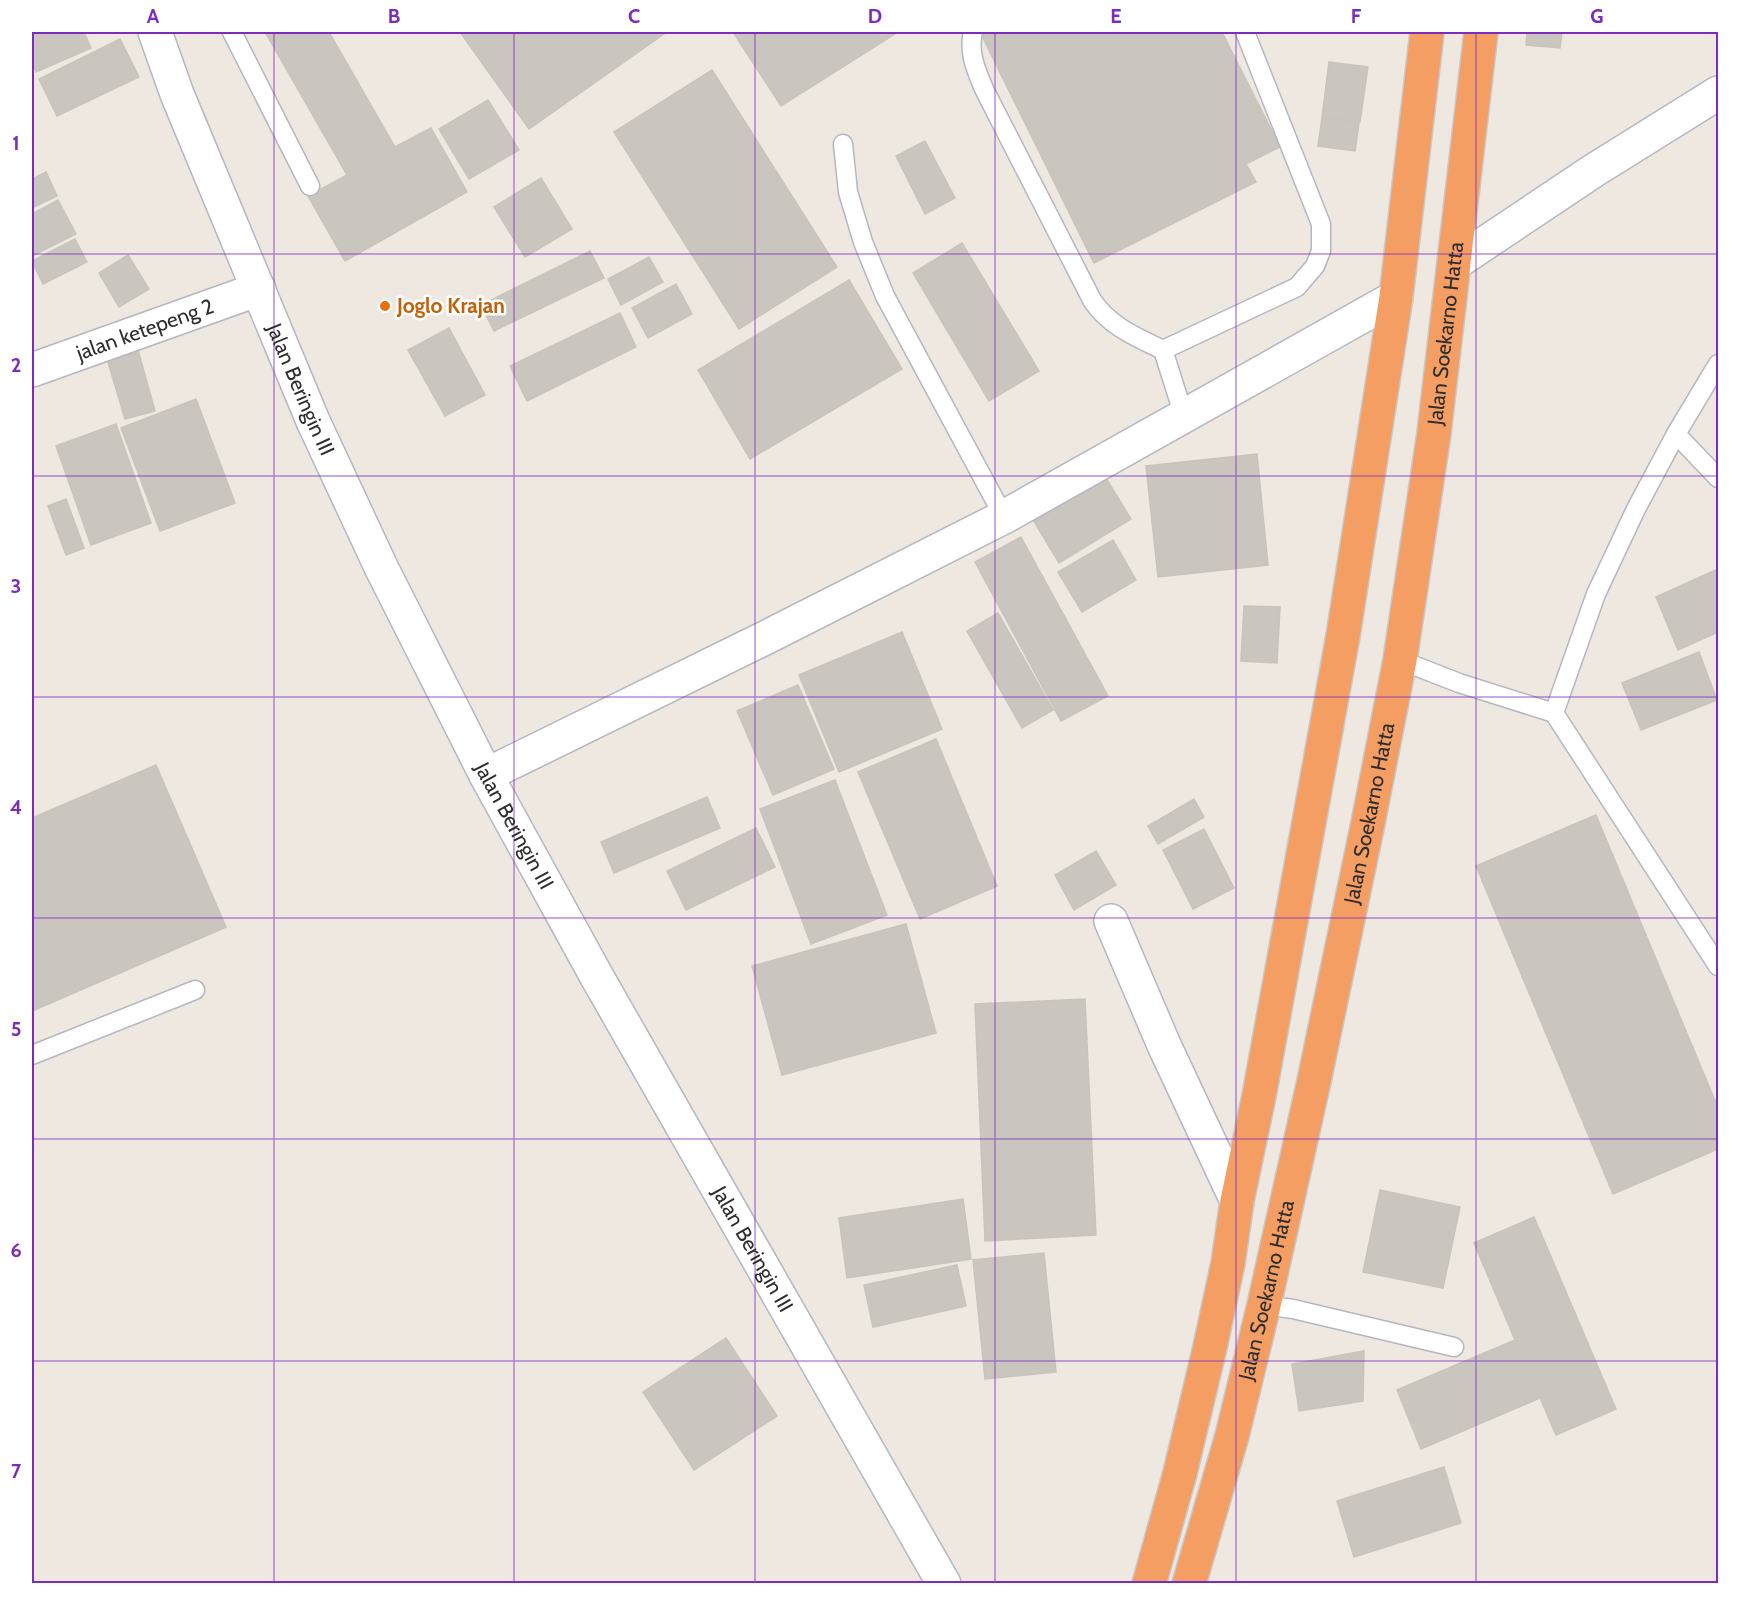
<svg xmlns="http://www.w3.org/2000/svg" width="1750" height="1615" font-family="Cabin,sans-serif">
<style>
.building{fill:#cac6bf;stroke:#c9c4ba;stroke-width:1.5}
.lines{fill:none;stroke-linecap:round;stroke-linejoin:round}
.lane-casing{stroke:#b4b7c0;stroke-width:21}
.street-casing{stroke:#b4b7c0;stroke-width:36}
.secondary-casing{stroke:#b4b7c0;stroke-width:36}
.highway-casing{stroke:#c8c8c8;stroke-width:36}
.lane{stroke:#fff;stroke-width:18}
.street{stroke:#fff;stroke-width:33}
.secondary{stroke:#fff;stroke-width:33}
.highway{stroke:#f59e64;stroke-width:33}
.grid{fill:none;stroke:#7b2cbf;stroke-width:1.5;stroke-opacity:0.55}
.food-dot{fill:#e8710a;stroke:#fff;stroke-width:2}
.labels{text-anchor:middle;stroke-width:5;stroke-linejoin:round;paint-order:stroke}
.food-label{font-size:21px;font-weight:bold;fill:#c56008;stroke:#fff;text-anchor:start}
.street-label{font-size:21px;fill:#2d2d2d;stroke:#fff}
.neatline{fill:none;stroke:#7b2cbf;stroke-width:2}
.grid-label{font-size:20px;text-anchor:middle;font-weight:bold;fill:#7b2cbf}
</style>
<rect width="100%" height="100%" fill="#eee8e1"/>
<!-- building -->
<g class="building">
<path d="M 32,32 L 84,32 L 91,48 L 36,72 L 32,61 Z"/>
<path d="M 265,32 L 329,32 L 395,147 L 431,128 L 467,192 L 345,261 L 308,196 L 347,175 Z"/>
<path d="M 460,32 L 662,32 L 664,34 L 529,129 Z"/>
<path d="M 733,32 L 898,32 L 781,106 Z"/>
<path d="M 986,32 L 1222,32 L 1280,147 L 1246,164 L 1256,182 L 1094,263 L 981,34 Z"/>
<path d="M 1527,32 L 1562,32 L 1560,48 L 1526,45 Z"/>
<path d="M 120,39 L 139,77 L 57,116 L 39,79 Z"/>
<path d="M 1329,62 L 1368,67 L 1360,122 L 1322,117 Z"/>
<path d="M 712,70 L 837,267 L 739,329 L 614,132 Z"/>
<path d="M 488,100 L 519,150 L 469,179 L 439,129 Z"/>
<path d="M 1322,118 L 1359,123 L 1355,151 L 1318,146 Z"/>
<path d="M 925,141 L 955,198 L 925,214 L 896,156 Z"/>
<path d="M 46,172 L 57,196 L 32,208 L 32,179 Z"/>
<path d="M 541,178 L 572,229 L 525,257 L 494,207 Z"/>
<path d="M 58,200 L 76,234 L 32,256 L 32,214 Z"/>
<path d="M 75,239 L 87,262 L 43,284 L 32,261 Z"/>
<path d="M 962,243 L 1039,371 L 989,401 L 913,273 Z"/>
<path d="M 590,251 L 604,278 L 494,331 L 481,305 Z"/>
<path d="M 128,255 L 149,289 L 119,307 L 99,273 Z"/>
<path d="M 649,257 L 663,282 L 621,305 L 608,279 Z"/>
<path d="M 849,280 L 902,369 L 750,459 L 698,370 Z"/>
<path d="M 676,284 L 692,314 L 648,338 L 632,308 Z"/>
<path d="M 620,313 L 636,347 L 527,401 L 510,366 Z"/>
<path d="M 449,328 L 485,395 L 445,416 L 408,350 Z"/>
<path d="M 138,350 L 155,411 L 125,419 L 107,359 Z"/>
<path d="M 196,399 L 235,503 L 160,531 L 121,428 Z"/>
<path d="M 116,424 L 151,523 L 91,545 L 56,446 Z"/>
<path d="M 1257,454 L 1268,565 L 1158,577 L 1146,466 Z"/>
<path d="M 1104,475 L 1131,519 L 1059,563 L 1032,518 Z"/>
<path d="M 66,499 L 84,548 L 66,555 L 48,506 Z"/>
<path d="M 1021,537 L 1108,696 L 1061,721 L 975,562 Z"/>
<path d="M 1113,540 L 1136,580 L 1082,612 L 1058,572 Z"/>
<path d="M 1718,569 L 1718,632 L 1678,650 L 1656,597 Z"/>
<path d="M 1244,606 L 1280,607 L 1277,663 L 1241,661 Z"/>
<path d="M 998,613 L 1053,710 L 1022,728 L 967,631 Z"/>
<path d="M 902,632 L 942,729 L 839,772 L 799,675 Z"/>
<path d="M 1699,652 L 1717,700 L 1641,730 L 1622,683 Z"/>
<path d="M 798,685 L 834,769 L 773,795 L 737,711 Z"/>
<path d="M 936,739 L 997,886 L 920,919 L 858,772 Z"/>
<path d="M 156,765 L 226,927 L 32,1011 L 32,818 Z"/>
<path d="M 835,780 L 887,915 L 811,944 L 760,809 Z"/>
<path d="M 707,797 L 720,828 L 614,873 L 601,842 Z"/>
<path d="M 1194,799 L 1204,817 L 1158,844 L 1148,826 Z"/>
<path d="M 1596,815 L 1718,1108 L 1718,1149 L 1613,1194 L 1476,866 Z"/>
<path d="M 756,828 L 775,867 L 686,910 L 667,871 Z"/>
<path d="M 1204,829 L 1234,888 L 1193,909 L 1163,850 Z"/>
<path d="M 1096,851 L 1116,885 L 1074,910 L 1055,875 Z"/>
<path d="M 906,924 L 936,1033 L 782,1075 L 752,966 Z"/>
<path d="M 1085,999 L 1096,1235 L 985,1241 L 975,1004 Z"/>
<path d="M 1380,1190 L 1460,1207 L 1443,1288 L 1363,1272 Z"/>
<path d="M 963,1199 L 971,1259 L 847,1278 L 839,1218 Z"/>
<path d="M 1534,1217 L 1616,1409 L 1556,1435 L 1540,1398 L 1421,1449 L 1397,1390 L 1515,1340 L 1474,1243 Z"/>
<path d="M 1044,1253 L 1056,1372 L 985,1379 L 973,1260 Z"/>
<path d="M 957,1265 L 966,1306 L 873,1327 L 864,1285 Z"/>
<path d="M 726,1338 L 777,1416 L 694,1470 L 643,1392 Z"/>
<path d="M 1364,1351 L 1363,1401 L 1299,1411 L 1292,1364 Z"/>
<path d="M 1444,1467 L 1461,1523 L 1354,1557 L 1337,1501 Z"/>
</g>
<g class="lines">
<!-- lane casing -->
<g class="lane-casing">
<g id="lane">
<path d="M 232,32 L 310,186"/>
<path d="M 973,32 C 968,52 976,70 984,89 L 1092,300 C 1109,326 1136,337 1163,350 L 1184,416"/>
<path d="M 843,144 L 848,192 L 863,242 L 885,296 L 1004,517"/>
<path d="M 1163,350 L 1297,287 L 1315,266 L 1321,251 L 1321,224 L 1245,32"/>
<path d="M 1676,434 L 1718,364"/>
<path d="M 1400,660 L 1459,683 L 1554,713 L 1596,594 L 1636,509 L 1676,434 L 1718,478"/>
<path d="M 1554,713 L 1718,966"/>
<path d="M 32,1055 L 195,990"/>
<path d="M 1264,1305 L 1293,1309 L 1454,1347"/>
</g>
</g>
<!-- street casing -->
<g class="street-casing">
<g id="street">
<path d="M 1454,264 L 1593,171 L 1718,93"/>
<path id="s1" d="M 32,370 L 259,289"/>
<path d="M 486,775 L 767,637 L 1004,517 L 1396,297"/>
<path d="M 1111,921 L 1164,1045 L 1237,1201"/>
</g>
</g>
<!-- secondary casing -->
<g class="secondary-casing">
<g id="secondary">
<path id="s2" d="M 155,32 L 177,94 L 313,421 L 381,567 L 486,775 L 597,977 L 944,1584"/>
</g>
</g>
<!-- highway casing -->
<g class="highway-casing">
<g id="highway">
<path d="M 1149,1584 L 1180,1473 L 1210,1347 L 1228,1263 L 1237,1201 L 1259,1096 L 1343,636 L 1396,297 L 1427,32"/>
<path id="s3" d="M 1189,1584 L 1232,1436 L 1264,1305 L 1314,1081 L 1368,823 L 1400,660 L 1434,433 L 1481,32"/>
</g>
</g>
<!-- lane -->
<use href="#lane" class="lane"/>
<!-- street -->
<use href="#street" class="street"/>
<!-- secondary -->
<use href="#secondary" class="secondary"/>
<!-- highway -->
<use href="#highway" class="highway"/>
</g>
<!-- grid -->
<path class="grid" d="M 274,32 L 274,1584M 514,32 L 514,1584M 755,32 L 755,1584M 995,32 L 995,1584M 1236,32 L 1236,1584M 1476,32 L 1476,1584M 32,254 L 1718,254M 32,476 L 1718,476M 32,697 L 1718,697M 32,918 L 1718,918M 32,1139 L 1718,1139M 32,1361 L 1718,1361"/>
<!-- markers -->
<circle class="food-dot" cx="385" cy="306" r="6"/>
<g class="labels">
<!-- food labels -->
<g class="food-label">
<text x="397" y="313">Joglo Krajan</text>
</g>
<!-- street labels -->
<g class="street-label">
<text dy="7" stroke="none"><textPath href="#s1" startOffset="120">jalan ketepeng 2</textPath></text>
<text dy="7" stroke="none"><textPath href="#s3" startOffset="1278">Jalan Soekarno Hatta</textPath></text>
<text dy="7" stroke="none"><textPath href="#s2" startOffset="386">Jalan Beringin III</textPath></text>
<text dy="7" stroke="none"><textPath href="#s3" startOffset="792">Jalan Soekarno Hatta</textPath></text>
<text dy="7" stroke="none"><textPath href="#s2" startOffset="872">Jalan Beringin III</textPath></text>
<text dy="7" stroke="none"><textPath href="#s2" startOffset="1358">Jalan Beringin III</textPath></text>
<text dy="7" stroke="none"><textPath href="#s3" startOffset="304">Jalan Soekarno Hatta</textPath></text>
</g>
</g>
<!-- border -->
<rect width="1750" height="1615" fill="none" stroke="#ffffff" stroke-width="66"/>
<rect x="33" y="33" width="1684" height="1549" class="neatline"/>
<g class="grid-label">
<text x="153" y="23">A</text>
<text x="394" y="23">B</text>
<text x="634" y="23">C</text>
<text x="875" y="23">D</text>
<text x="1116" y="23">E</text>
<text x="1356" y="23">F</text>
<text x="1597" y="23">G</text>
<text x="16" y="150">1</text>
<text x="16" y="372">2</text>
<text x="16" y="593">3</text>
<text x="16" y="814">4</text>
<text x="16" y="1036">5</text>
<text x="16" y="1257">6</text>
<text x="16" y="1478">7</text>
</g>
</svg>
